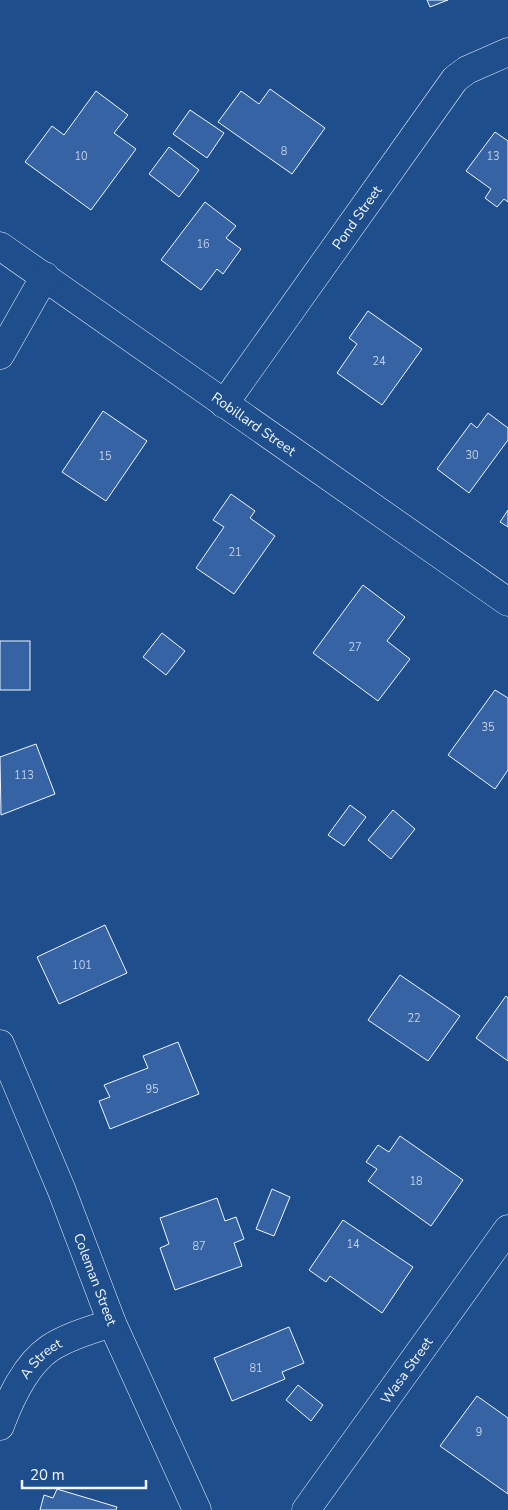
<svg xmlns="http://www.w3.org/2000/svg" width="508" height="1510" font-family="'Nunito Sans',sans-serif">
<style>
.building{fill:#3563a3;stroke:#f2f6ff}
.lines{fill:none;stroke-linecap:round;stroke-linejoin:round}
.minor-casing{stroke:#f2f6ff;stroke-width:29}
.minor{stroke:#1f4e8c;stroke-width:28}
.labels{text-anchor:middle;stroke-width:4;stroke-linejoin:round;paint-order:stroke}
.number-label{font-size:11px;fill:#c3d1e8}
.street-label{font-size:14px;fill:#f2f6ff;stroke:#1f4e8c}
</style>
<rect width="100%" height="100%" fill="#1f4e8c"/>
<!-- building -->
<g class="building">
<path d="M 427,0 L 448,0 L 430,7 Z"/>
<path d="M 270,89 L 325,128 L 292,174 L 218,122 L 241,91 L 259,104 Z"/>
<path d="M 96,91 L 128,115 L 114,133 L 136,149 L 91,210 L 25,162 L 52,126 L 64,135 Z"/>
<path d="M 190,110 L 224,133 L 207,158 L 173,134 Z"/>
<path d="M 495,132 L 508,141 L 508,202 L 504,199 L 497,207 L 485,198 L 491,189 L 466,171 Z"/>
<path d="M 169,147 L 199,170 L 179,197 L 149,174 Z"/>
<path d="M 205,202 L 236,226 L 226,238 L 241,249 L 223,274 L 217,269 L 201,290 L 161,260 Z"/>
<path d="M 368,311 L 422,349 L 382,405 L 337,373 L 357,344 L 349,338 Z"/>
<path d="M 103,411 L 147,441 L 106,501 L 62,472 Z"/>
<path d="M 488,413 L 508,428 L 508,440 L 469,493 L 437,469 L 471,423 L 477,428 Z"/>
<path d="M 231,494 L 255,511 L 250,518 L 275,536 L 234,594 L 196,568 L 224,527 L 213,520 Z"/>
<path d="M 508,510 L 508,527 L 500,522 Z"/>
<path d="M 363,585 L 405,617 L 387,641 L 410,659 L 378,701 L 313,653 Z"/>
<path d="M 162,633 L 185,651 L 166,675 L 143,657 Z"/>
<rect x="0" y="641" width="30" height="49"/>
<path d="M 495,690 L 508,698 L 508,770 L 495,789 L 448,755 Z"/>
<path d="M 36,744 L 55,794 L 1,815 L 0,757 Z"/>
<path d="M 350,805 L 366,817 L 344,846 L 328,835 Z"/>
<path d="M 393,810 L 415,829 L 391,859 L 368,840 Z"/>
<path d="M 105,925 L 127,973 L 59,1004 L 37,957 Z"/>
<path d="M 400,975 L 460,1016 L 428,1061 L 368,1020 Z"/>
<path d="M 506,996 L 508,998 L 508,1061 L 476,1038 Z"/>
<path d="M 178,1042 L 199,1094 L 110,1129 L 99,1101 L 110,1097 L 104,1085 L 148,1068 L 143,1056 Z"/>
<path d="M 400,1136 L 463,1180 L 431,1226 L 368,1181 L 377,1169 L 366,1162 L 378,1145 L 389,1152 Z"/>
<path d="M 272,1189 L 290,1197 L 274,1236 L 256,1229 Z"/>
<path d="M 217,1198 L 225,1221 L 236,1217 L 244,1239 L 234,1243 L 242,1266 L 175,1290 L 160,1248 L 169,1244 L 160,1218 Z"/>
<path d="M 343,1220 L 413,1267 L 382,1313 L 330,1276 L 326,1282 L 309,1270 Z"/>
<path d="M 289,1327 L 304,1363 L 282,1372 L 285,1379 L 232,1401 L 214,1358 Z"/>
<path d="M 298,1385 L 323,1405 L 311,1421 L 286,1400 Z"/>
<path d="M 477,1396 L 508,1418 L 508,1494 L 440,1446 Z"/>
<path d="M 57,1489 L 117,1507 L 116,1510 L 40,1510 L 44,1495 L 53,1498 Z"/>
</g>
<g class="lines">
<!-- minor casing -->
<g class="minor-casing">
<g id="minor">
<path id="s1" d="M 0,246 L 508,602"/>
<path d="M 0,355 L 45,276"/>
<path id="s2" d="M 224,404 L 455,79 L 467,70 L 508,52"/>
<path id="s3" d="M 0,1044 L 62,1191 L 112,1323 L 197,1510"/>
<path id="s4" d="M 0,1426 C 10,1399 25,1365 50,1348 C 69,1336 91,1330 112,1323"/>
<path id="s5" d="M 306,1510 L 508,1229"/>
</g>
</g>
<!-- minor -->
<use href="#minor" class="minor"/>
</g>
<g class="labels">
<!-- number labels -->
<g class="number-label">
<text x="284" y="155">8</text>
<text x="81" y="160">10</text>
<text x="493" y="160">13</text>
<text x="203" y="248">16</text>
<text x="379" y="365">24</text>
<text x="472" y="459">30</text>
<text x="105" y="460">15</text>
<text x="235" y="556">21</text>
<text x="355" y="651">27</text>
<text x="488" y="731">35</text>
<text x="24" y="779">113</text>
<text x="82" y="969">101</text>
<text x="414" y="1022">22</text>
<text x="152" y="1093">95</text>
<text x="416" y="1185">18</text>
<text x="353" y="1248">14</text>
<text x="199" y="1250">87</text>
<text x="256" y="1372">81</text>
<text x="479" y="1436">9</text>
</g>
<!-- street labels -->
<g class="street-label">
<text dy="5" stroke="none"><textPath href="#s2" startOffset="229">Pond Street</textPath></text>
<text dy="5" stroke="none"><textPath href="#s1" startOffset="310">Robillard Street</textPath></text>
<text dy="5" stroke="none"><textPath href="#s3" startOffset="254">Coleman Street</textPath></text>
<text dy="5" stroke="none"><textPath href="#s4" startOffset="80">A Street</textPath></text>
<text dy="5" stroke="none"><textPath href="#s5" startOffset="172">Wasa Street</textPath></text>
</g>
</g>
<!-- scale -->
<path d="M22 1480v8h124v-8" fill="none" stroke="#f2f6ff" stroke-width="2.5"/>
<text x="30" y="1480" font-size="15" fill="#f2f6ff" stroke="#1f4e8c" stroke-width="4" paint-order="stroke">20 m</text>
</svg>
